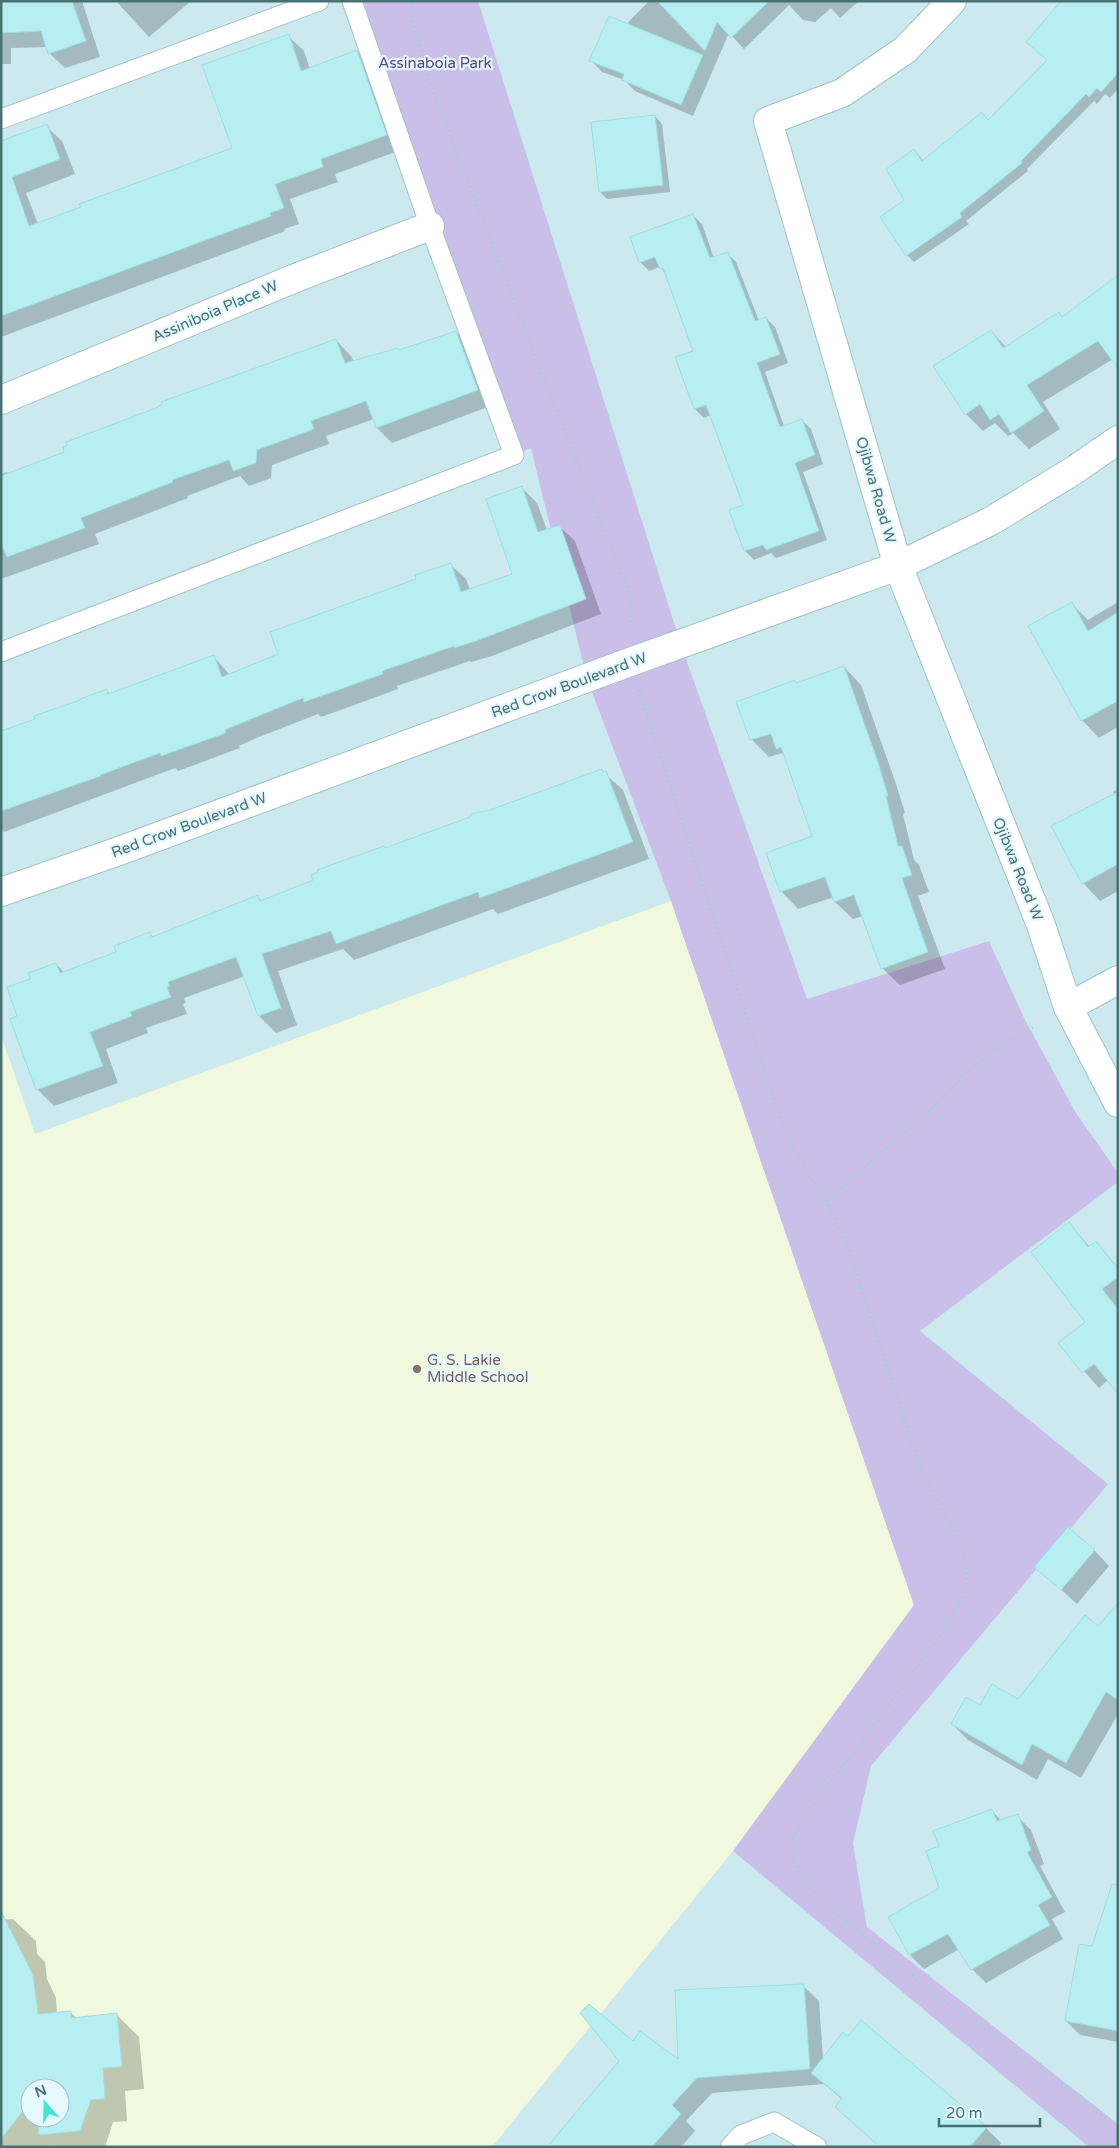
<svg xmlns="http://www.w3.org/2000/svg" width="1119" height="2148" font-family="'Varela Round',sans-serif">
<style>
.residential{fill:#cce9f0;fill-rule:evenodd}
.education{fill:#f0f8dd;fill-rule:evenodd}
.green{fill:#c9bfe9}
.shadow{fill:#0003;fill-rule:evenodd}
.building{fill:#b8eef1;stroke:#98e1e3}
.lines{fill:none;stroke-linecap:round;stroke-linejoin:round}
.service-casing{stroke:#a0c2c4;stroke-width:21}
.minor-casing{stroke:#a0c2c4;stroke-width:30}
.tertiary-casing{stroke:#a0c2c4;stroke-width:30}
.path{stroke:#9bd3d5;stroke-width:3;stroke-dasharray:1 4;stroke-linecap:butt}
.service{stroke:#fff;stroke-width:19}
.minor{stroke:#fff;stroke-width:28}
.tertiary{stroke:#fff;stroke-width:28}
.education-dot{fill:#8d6e63;stroke:#e5f8ff;stroke-width:2}
.labels{text-anchor:middle;stroke-width:4.5;stroke-linejoin:round;paint-order:stroke}
.park-label{font-size:15px;fill:#5b4583;stroke:#e5f8ff}
.street-label{font-size:15px;fill:#487272;stroke:#e5f8ff}
.education-label{font-size:15px;fill:#785e54;stroke:#e5f8ff;text-anchor:start}
</style>
<rect width="100%" height="100%" fill="#e0f4fc"/>
<!-- residential -->
<path class="residential" d="M 1,1 L 1118,1 L 1118,2147 L 1,2147 ZM 30,2088 L 60,2088 L 60,2118 L 30,2118 Z"/>
<!-- education -->
<path class="education" d="M 671,901 L 914,1605 L 733,1851 L 492,2147 L 1,2147 L 1,1035 L 35,1134 ZM 30,2088 L 60,2088 L 60,2118 L 30,2118 Z"/>
<!-- green -->
<path class="green" d="M 352,1 L 478,1 L 681,645 L 807,999 L 989,941 L 1025,1020 L 1076,1113 L 1118,1173 L 1118,1182 L 920,1331 L 1108,1484 L 871,1766 L 853,1843 L 867,1927 L 1118,2124 L 1118,2147 L 1089,2147 L 733,1851 L 914,1605 L 671,901 L 587,679 L 531,448 L 514,455 Z"/>
<!-- shadow -->
<g class="shadow">
<path d="M 1,1 L 82,1 L 100,57 L 65,68 L 49,53 L 47,47 L 11,48 L 11,64 L 1,64 Z"/>
<path d="M 116,1 L 191,1 L 149,37 Z"/>
<path d="M 649,1 L 859,1 L 840,18 L 831,8 L 815,22 L 803,20 L 789,5 L 744,49 L 729,33 L 693,116 L 635,91 L 624,80 L 602,72 L 591,60 Z"/>
<path d="M 1118,1 L 1118,89 L 1110,98 L 1105,94 L 1097,104 L 1094,101 L 1027,169 L 1028,171 L 966,221 L 969,224 L 914,262 L 907,255 L 906,200 L 914,150 L 924,161 L 982,114 L 989,121 Z"/>
<path d="M 288,36 L 304,51 L 310,69 L 357,51 L 372,66 L 401,150 L 335,174 L 338,182 L 290,199 L 299,224 L 284,229 L 285,231 L 1,337 L 1,146 L 46,126 L 62,141 L 75,174 L 26,193 L 38,224 L 234,149 Z"/>
<path d="M 655,116 L 662,124 L 670,192 L 607,199 L 600,192 Z"/>
<path d="M 693,215 L 702,224 L 714,258 L 727,253 L 736,262 L 759,321 L 766,318 L 775,327 L 788,363 L 765,372 L 784,426 L 802,420 L 811,429 L 823,464 L 803,472 L 827,540 L 776,558 L 771,553 L 754,560 L 745,551 L 730,511 L 744,506 L 711,415 L 704,418 L 695,409 L 677,358 L 694,351 L 667,275 L 660,267 L 649,271 L 640,262 Z"/>
<path d="M 1118,282 L 1113,359 L 1043,402 L 1060,429 L 1029,449 L 1013,433 L 1008,436 L 995,423 L 983,431 L 966,414 L 991,331 L 1006,347 L 1059,314 L 1063,318 Z"/>
<path d="M 456,332 L 472,348 L 493,405 L 392,443 L 377,428 L 374,419 L 326,436 L 329,444 L 272,465 L 271,478 L 249,486 L 240,476 L 187,496 L 188,498 L 95,534 L 99,544 L 1,579 L 1,474 L 7,472 L 9,475 L 336,340 L 351,356 L 354,362 L 400,351 Z"/>
<path d="M 522,488 L 537,503 L 547,530 L 559,526 L 575,541 L 601,614 L 492,656 L 471,662 L 470,661 L 397,686 L 398,689 L 357,704 L 321,717 L 318,714 L 254,739 L 239,746 L 240,748 L 178,771 L 175,768 L 4,832 L 1,828 L 1,733 L 107,691 L 110,695 L 214,657 L 230,675 L 280,655 L 450,564 L 466,579 L 470,590 L 514,574 Z"/>
<path d="M 1118,602 L 1118,727 L 1099,738 L 1082,720 L 1072,604 L 1088,620 Z"/>
<path d="M 844,667 L 861,685 L 895,781 L 905,813 L 903,814 L 914,860 L 919,865 L 929,892 L 918,896 L 945,969 L 900,985 L 882,968 L 863,916 L 853,919 L 835,902 L 834,897 L 798,909 L 781,891 L 814,836 L 785,756 L 782,753 L 769,757 L 752,740 L 737,703 Z"/>
<path d="M 604,773 L 623,790 L 649,859 L 498,914 L 493,909 L 354,960 L 343,949 L 278,971 L 297,1025 L 276,1033 L 259,1016 L 245,976 L 184,998 L 186,1003 L 183,1004 L 187,1014 L 146,1028 L 148,1033 L 106,1049 L 118,1083 L 54,1106 L 37,1089 L 19,1017 L 31,979 L 56,964 L 64,972 L 118,953 L 150,934 L 154,938 L 258,897 L 262,902 L 315,881 L 386,849 Z"/>
<path d="M 1118,789 L 1118,891 L 1100,901 L 1083,883 L 1115,795 L 1113,792 Z"/>
<path d="M 1069,1224 L 1090,1247 L 1096,1243 L 1118,1267 L 1118,1392 L 1108,1380 L 1099,1388 L 1060,1344 L 1087,1322 Z"/>
<path d="M 1094,1550 L 1109,1566 L 1077,1604 L 1036,1567 Z"/>
<path d="M 1118,1605 L 1118,1714 L 1081,1778 L 1048,1759 L 1037,1780 L 968,1740 L 952,1724 L 981,1707 L 1018,1701 L 1098,1628 Z"/>
<path d="M 992,1811 L 1002,1821 L 1017,1816 L 1031,1830 L 1044,1864 L 1040,1866 L 1065,1912 L 1052,1919 L 1063,1939 L 986,1983 L 972,1969 L 959,1949 L 924,1969 L 910,1955 L 890,1918 L 941,1888 L 941,1847 Z"/>
<path d="M 13,1919 L 36,1941 L 37,1954 L 45,1962 L 47,1979 L 56,1998 L 57,2013 L 70,2012 L 77,2018 L 116,2014 L 139,2037 L 144,2089 L 125,2091 L 127,2121 L 113,2122 L 105,2147 L 52,2147 L 50,2145 L 47,2147 L 1,2147 L 1,1920 ZM 30,2088 L 60,2088 L 60,2118 L 30,2118 Z"/>
<path d="M 1118,1937 L 1118,2042 L 1080,2035 L 1066,2021 L 1093,1948 Z"/>
<path d="M 803,1986 L 819,2001 L 823,2059 L 986,2128 L 1001,2143 L 998,2147 L 880,2147 L 843,2100 L 824,2084 L 712,2093 L 686,2121 L 695,2131 L 681,2147 L 548,2147 L 620,2061 L 633,2042 L 680,2062 Z"/>
</g>
<!-- building -->
<g class="building">
<path d="M 1,1 L 72,1 L 86,41 L 48,54 L 41,31 L 1,33 Z"/>
<path d="M 657,1 L 769,1 L 731,38 L 717,22 L 705,51 Z"/>
<path d="M 1061,1 L 1118,1 L 1118,73 L 1101,92 L 1097,88 L 1089,97 L 1086,94 L 1021,161 L 1022,163 L 960,213 L 962,217 L 906,256 L 880,217 L 904,200 L 886,169 L 914,149 L 922,161 L 982,112 L 988,120 L 1047,60 L 1026,42 Z"/>
<path d="M 609,16 L 703,55 L 681,105 L 622,80 L 624,74 L 589,61 Z"/>
<path d="M 289,34 L 301,71 L 357,50 L 387,135 L 321,159 L 323,167 L 275,184 L 284,208 L 270,213 L 271,216 L 1,316 L 1,141 L 47,124 L 60,159 L 12,177 L 29,226 L 81,207 L 79,204 L 232,148 L 202,65 Z"/>
<path d="M 655,115 L 663,185 L 599,192 L 591,122 Z"/>
<path d="M 693,214 L 710,258 L 728,252 L 755,321 L 766,317 L 780,354 L 757,363 L 780,427 L 802,419 L 815,455 L 795,463 L 819,531 L 766,550 L 763,545 L 744,551 L 729,510 L 743,505 L 706,405 L 694,409 L 675,357 L 693,351 L 663,268 L 660,269 L 655,257 L 639,263 L 630,237 Z"/>
<path d="M 1118,275 L 1118,369 L 1098,341 L 1027,385 L 1044,411 L 1011,433 L 999,414 L 990,420 L 980,404 L 965,415 L 933,366 L 991,330 L 1003,348 L 1059,312 L 1062,317 Z"/>
<path d="M 456,331 L 478,390 L 376,428 L 366,401 L 311,421 L 314,429 L 257,450 L 256,463 L 233,471 L 229,460 L 172,480 L 173,482 L 81,518 L 85,528 L 7,557 L 1,543 L 1,476 L 64,452 L 63,447 L 67,446 L 66,442 L 156,408 L 162,404 L 161,402 L 336,339 L 345,363 L 398,348 L 399,350 Z"/>
<path d="M 522,486 L 538,532 L 560,525 L 586,599 L 476,641 L 454,648 L 454,646 L 382,671 L 383,674 L 341,689 L 304,702 L 303,698 L 239,724 L 225,730 L 226,733 L 161,756 L 160,753 L 100,775 L 101,776 L 1,811 L 1,731 L 35,719 L 34,716 L 80,700 L 80,699 L 107,689 L 108,694 L 214,655 L 222,677 L 278,654 L 270,632 L 416,579 L 415,575 L 451,563 L 461,592 L 512,574 L 486,499 Z"/>
<path d="M 1072,602 L 1088,631 L 1118,612 L 1118,701 L 1081,721 L 1028,626 Z"/>
<path d="M 844,666 L 878,762 L 888,796 L 886,796 L 898,846 L 902,846 L 912,875 L 902,878 L 928,952 L 881,969 L 854,895 L 834,902 L 825,877 L 780,892 L 766,853 L 812,836 L 781,747 L 776,749 L 771,734 L 750,740 L 736,702 L 795,680 L 796,683 Z"/>
<path d="M 602,769 L 603,772 L 606,771 L 633,842 L 480,898 L 478,892 L 336,944 L 331,931 L 262,954 L 281,1008 L 258,1016 L 236,957 L 168,982 L 170,986 L 167,987 L 171,997 L 130,1012 L 132,1016 L 90,1032 L 103,1066 L 36,1090 L 10,1019 L 17,1016 L 7,987 L 30,979 L 28,973 L 56,963 L 60,973 L 116,952 L 114,946 L 150,932 L 152,937 L 258,895 L 260,901 L 313,880 L 311,875 L 318,872 L 317,870 L 384,846 L 385,848 L 470,817 L 471,814 L 490,810 Z"/>
<path d="M 1118,792 L 1118,864 L 1082,884 L 1051,826 Z"/>
<path d="M 1069,1222 L 1088,1247 L 1096,1241 L 1118,1269 L 1118,1277 L 1102,1289 L 1118,1309 L 1118,1394 L 1094,1364 L 1082,1373 L 1058,1343 L 1085,1322 L 1031,1252 Z"/>
<path d="M 1068,1527 L 1095,1550 L 1061,1590 L 1034,1567 Z"/>
<path d="M 1118,1603 L 1118,1700 L 1106,1692 L 1066,1763 L 1032,1744 L 1022,1765 L 951,1724 L 966,1697 L 980,1705 L 992,1684 L 1018,1699 L 1085,1615 L 1098,1626 Z"/>
<path d="M 992,1809 L 997,1821 L 1018,1814 L 1031,1850 L 1027,1852 L 1052,1897 L 1038,1905 L 1050,1925 L 971,1970 L 948,1934 L 909,1955 L 888,1917 L 939,1888 L 926,1851 L 939,1846 L 933,1831 Z"/>
<path d="M 1112,1884 L 1118,1885 L 1118,2031 L 1065,2021 L 1079,1944 L 1092,1946 Z"/>
<path d="M 1,1911 L 33,1975 L 38,2014 L 71,2011 L 71,2018 L 117,2013 L 122,2067 L 103,2068 L 105,2099 L 91,2100 L 80,2131 L 39,2135 L 37,2118 L 60,2118 L 60,2088 L 30,2088 L 30,2102 L 1,2139 Z"/>
<path d="M 804,1984 L 810,2069 L 697,2078 L 672,2105 L 681,2114 L 652,2147 L 547,2147 L 619,2061 L 580,2013 L 589,2004 L 633,2041 L 640,2031 L 678,2059 L 675,1990 Z"/>
<path d="M 861,2020 L 987,2127 L 970,2147 L 880,2147 L 835,2107 L 842,2098 L 811,2073 L 843,2032 L 848,2036 Z"/>
</g>
<g class="lines">
<!-- service casing -->
<g class="service-casing">
<g id="service">
<path d="M 1,119 L 319,1"/>
<path d="M 1,652 L 514,455 L 430,226 L 352,1"/>
<path d="M 730,2147 L 741,2135 L 774,2122 L 817,2147"/>
</g>
</g>
<!-- minor casing -->
<g class="minor-casing">
<g id="minor">
<path d="M 952,1 L 905,50 L 842,93 L 768,121 L 898,566 L 1041,925 L 1068,1007 L 1118,1103"/>
<path d="M 1,400 L 293,279 L 430,226"/>
<path d="M 1068,1007 L 1118,980"/>
</g>
</g>
<!-- tertiary casing -->
<g class="tertiary-casing">
<path id="tertiary" d="M 1,892 L 119,851 L 630,662 L 898,566 L 991,521 L 1073,471 L 1118,440"/>
</g>
<!-- path -->
<g class="path">
<path d="M 412,1 L 413,21 L 427,74 L 547,387 L 630,593 L 630,628"/>
<path d="M 639,690 L 774,1101 L 790,1140 L 811,1179 L 826,1201 L 848,1247 L 918,1462 L 963,1549 L 968,1584 L 950,1621 L 853,1755 L 822,1790 L 808,1811 L 793,1838 L 793,1858 L 805,1884 L 836,1913 L 937,1996 L 1069,2089 L 1118,2127"/>
<path d="M 826,1201 L 934,1107 L 963,1076 L 994,1049 L 1036,1026"/>
</g>
<!-- service -->
<use href="#service" class="service"/>
<!-- minor -->
<use href="#minor" class="minor"/>
<!-- tertiary -->
<use href="#tertiary" class="tertiary"/>
</g>
<!-- markers -->
<circle class="education-dot" cx="417" cy="1369" r="5"/>
<g class="labels">
<!-- park labels -->
<g class="park-label">
<text x="435" y="68">Assinaboia Park</text>
</g>
<!-- street labels -->
<g class="street-label">
<text transform="translate(215 311) rotate(-23)" y="5">Assiniboia Place W</text>
<text transform="translate(876 490) rotate(74)" y="5">Ojibwa Road W</text>
<text transform="translate(569 685) rotate(-20)" y="5">Red Crow Boulevard W</text>
<text transform="translate(189 825) rotate(-20)" y="5">Red Crow Boulevard W</text>
<text transform="translate(1018 869) rotate(68)" y="5">Ojibwa Road W</text>
</g>
<!-- education labels -->
<g class="education-label">
<text x="427" y="1365">G. S. Lakie<tspan x="427" dy="17">Middle School</tspan></text>
</g>
</g>
<!-- border -->
<rect width="1119" height="2148" fill="none" stroke="#487272" stroke-width="5"/>
<!-- north arrow -->
<g transform="translate(45 2103) rotate(340)"><circle r="24" fill="#e5f8ff" stroke="#a6c2c7"/>
<path d="M0-4L9 19L0 12L-9 19Z" fill="#45e6d1"/>
<text y="-8" font-size="14" font-weight="bold" text-anchor="middle" fill="#487272">N</text>
</g>
<!-- scale -->
<path d="M939 2118v8h101v-8" fill="none" stroke="#487272" stroke-width="2.5"/>
<text x="946" y="2118" font-size="15" fill="#487272" stroke="#e5f8ff" stroke-width="4" paint-order="stroke">20 m</text>
</svg>
